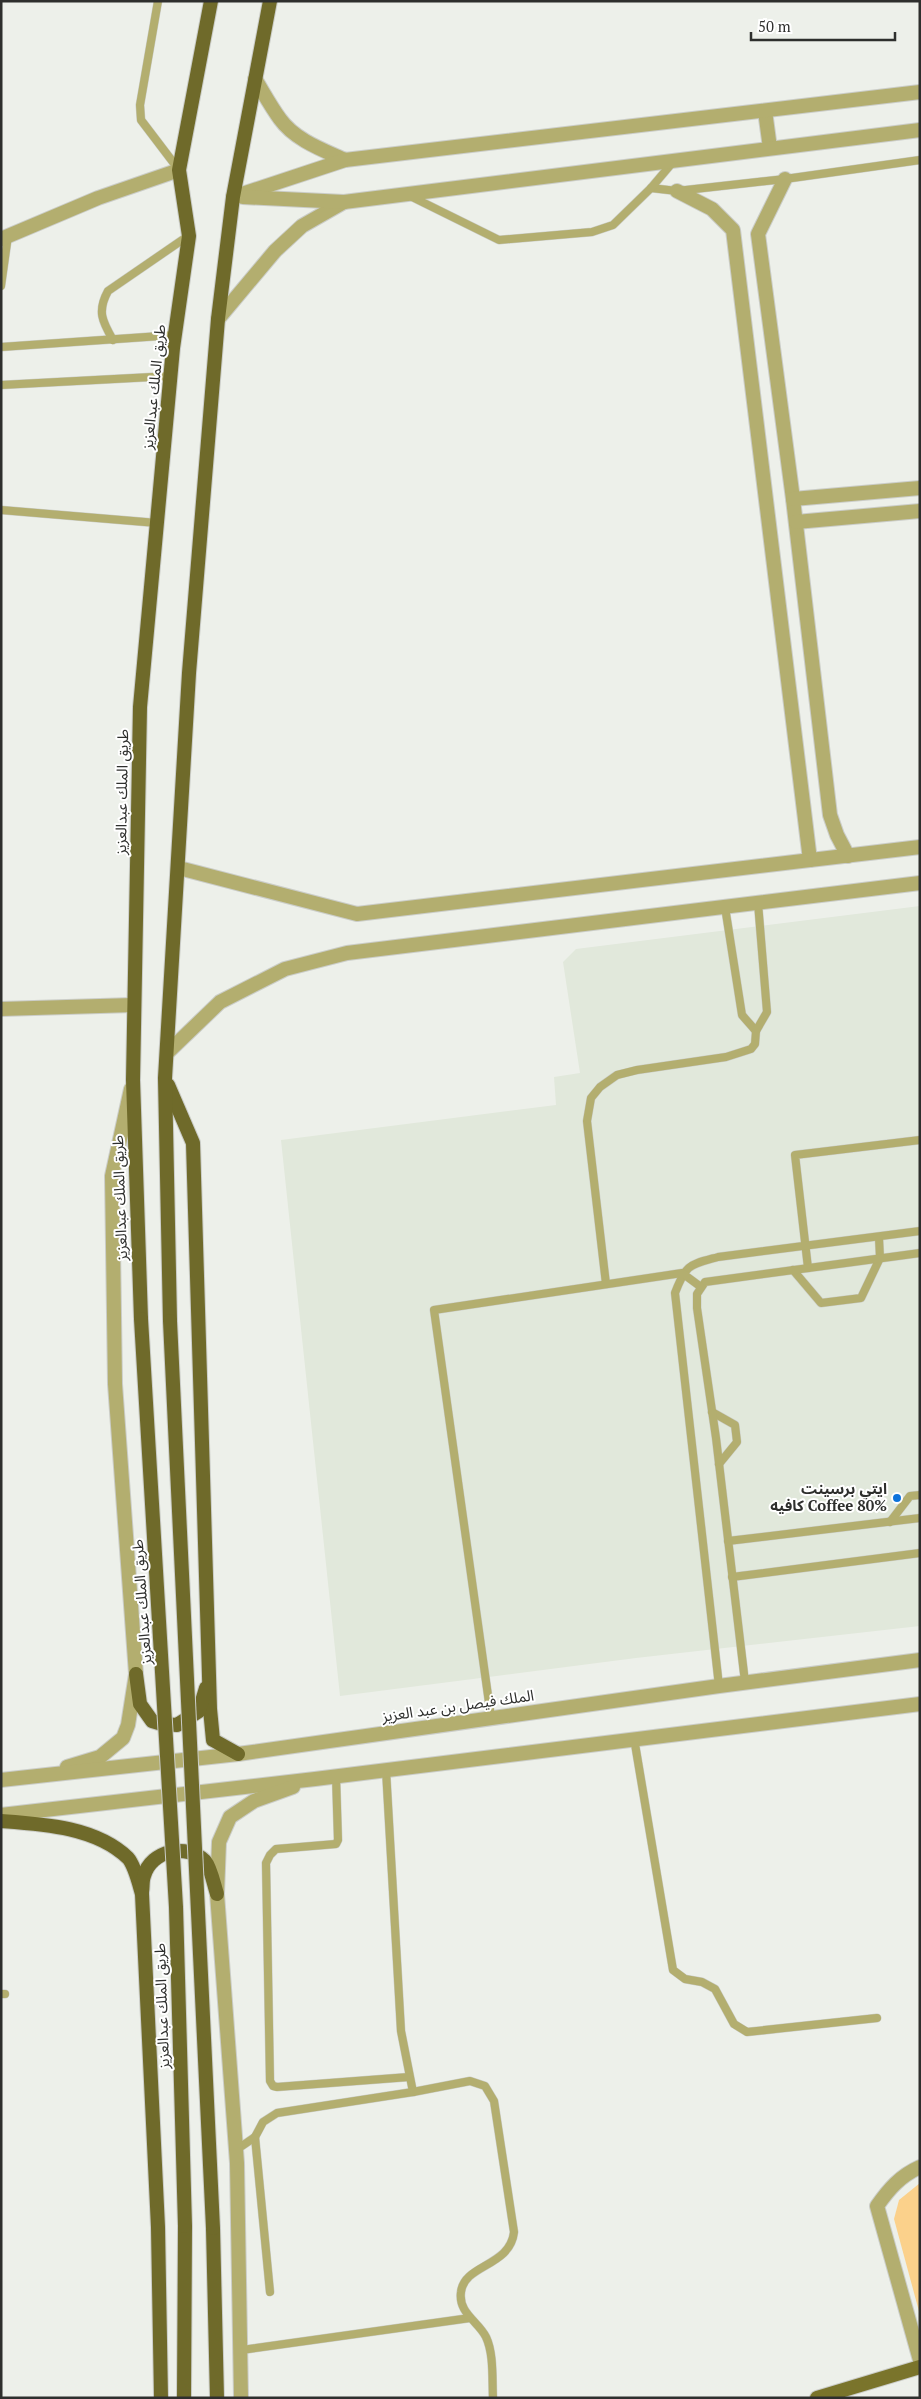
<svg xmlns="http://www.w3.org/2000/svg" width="921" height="2399" font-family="'PT Serif','Noto Sans Arabic',serif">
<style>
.built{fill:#e1e8db}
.green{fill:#fbd18b}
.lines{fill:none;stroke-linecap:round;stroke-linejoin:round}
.service-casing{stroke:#cbcdc8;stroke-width:9}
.minor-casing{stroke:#cbcdc8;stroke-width:16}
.tertiary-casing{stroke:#cbcdc8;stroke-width:16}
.primary-casing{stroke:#cbcdc8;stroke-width:16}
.trunk-casing{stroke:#cbcdc8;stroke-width:16}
.service{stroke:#b3ae6f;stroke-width:8}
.minor{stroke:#b3ae6f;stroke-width:14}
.tertiary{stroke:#b3ae6f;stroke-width:14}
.primary{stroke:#7a742b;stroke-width:14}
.trunk{stroke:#6f6a2a;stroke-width:14}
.trunk-bridge-casing{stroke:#cbcdc8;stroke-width:16;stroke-linecap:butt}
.trunk-bridge{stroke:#6f6a2a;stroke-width:14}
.poi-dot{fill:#0d73db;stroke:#fff;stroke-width:2}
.labels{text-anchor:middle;stroke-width:4;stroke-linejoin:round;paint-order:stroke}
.street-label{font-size:15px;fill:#2e2f2d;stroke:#fff}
.poi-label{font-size:15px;font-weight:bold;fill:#2e2f2d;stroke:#fff;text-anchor:end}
</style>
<rect width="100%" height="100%" fill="#edf0ea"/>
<!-- built -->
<path class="built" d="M 920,906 L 920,1626 L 636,1658 L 340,1696 L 281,1140 L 556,1105 L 554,1077 L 580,1073 L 563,962 L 576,949 Z"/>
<!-- green -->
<path class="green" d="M 920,2183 L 920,2315 L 894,2219 L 899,2200 Z"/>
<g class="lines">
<!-- service casing -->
<g class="service-casing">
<g id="service">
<path d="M 158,1 L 140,105 L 141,120 L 179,170"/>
<path d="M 651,188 L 677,191 L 785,179 L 920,160"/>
<path d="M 408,195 L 499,240 L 592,232 L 613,225 L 651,188 L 673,162"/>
<path d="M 1,286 L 8,236"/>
<path d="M 113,340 C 102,321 97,311 108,291 L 188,236"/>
<path d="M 1,347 L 175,335"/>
<path d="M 1,385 L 171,376"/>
<path d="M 1,510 L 157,523"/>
<path d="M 725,907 L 742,1015 L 756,1031"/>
<path d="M 808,1268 L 795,1155 L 920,1140"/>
<path d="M 793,1270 L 821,1303 L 861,1298 L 880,1258 L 879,1238"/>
<path d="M 606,1284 L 587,1121 L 591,1098 L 600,1087 L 617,1075 L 637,1070 L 726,1057 L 751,1049 L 755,1044 L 756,1031 L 767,1012 L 758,903"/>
<path d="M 712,1412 L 735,1425 L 737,1442 L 719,1464"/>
<path d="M 890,1522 L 910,1496 L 920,1495"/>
<path d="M 728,1541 L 920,1518"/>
<path d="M 732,1577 L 920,1553"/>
<path d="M 745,1682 L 716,1438 L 697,1308 L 697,1294 L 705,1282 L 920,1253"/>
<path d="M 719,1686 L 675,1293 C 686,1264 689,1265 718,1257 L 920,1231"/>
<path d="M 491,1717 L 434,1310 L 682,1273 L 701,1287"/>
<path d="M 634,1738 L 673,1970 L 685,1979 L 702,1982 L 715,1989 L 734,2024 L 747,2032 L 877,2018"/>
<path d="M 386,1770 L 401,2031 L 413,2092 L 470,2081 L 485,2086 L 494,2101 L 514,2232 C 510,2267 464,2264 461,2292 C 458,2313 478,2321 486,2337 C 494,2354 492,2379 493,2398"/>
<path d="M 336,1776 L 338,1840 L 336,1844 L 276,1849 L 270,1855 L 266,1863 L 270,2081 L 273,2086 L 277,2087 L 409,2077"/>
<path d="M 1,1994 L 5,1994"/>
<path d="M 255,2137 L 270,2292"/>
<path d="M 236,2150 L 255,2137 L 263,2122 L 277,2113 L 413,2092"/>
<path d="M 242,2350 L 470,2318"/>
</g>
</g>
<!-- minor casing -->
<g class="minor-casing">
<g id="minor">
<path d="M 255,79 C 263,92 271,107 280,119 C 295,140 323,150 345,160"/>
<path d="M 785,179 L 758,234 L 793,499 L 830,815 L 837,835 L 848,856"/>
<path d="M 677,191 L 712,209 L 733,230 L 810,860"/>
<path d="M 1,239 L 98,198 L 179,170"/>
<path d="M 218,319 L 275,251 L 302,226 L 344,202"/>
<path d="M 793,499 L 920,488"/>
<path d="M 796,522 L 920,511"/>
<path d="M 1,1009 L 133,1005"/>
<path d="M 920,2167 C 900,2176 889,2189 877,2206 L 920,2360"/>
</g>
</g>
<!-- tertiary casing -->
<g class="tertiary-casing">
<g id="tertiary">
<path d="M 765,111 L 770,148"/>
<path d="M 233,197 L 345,160 L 920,92"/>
<path d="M 243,197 L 344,202 L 920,130"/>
<path d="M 179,868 L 357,914 L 920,847"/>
<path d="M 167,1053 L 220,1002 L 285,969 L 347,953 L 920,883"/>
<path d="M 67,1767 L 100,1757 L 123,1738 L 128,1725 L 136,1674 L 115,1384 L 112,1176 L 131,1089"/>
<path d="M 1,1780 L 238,1754 L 719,1686 L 920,1660"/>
<path d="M 1,1815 L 315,1779 L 920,1704"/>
<path d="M 241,2398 L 237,2163 L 217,1894 L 219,1842 L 230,1817 L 254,1801 L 293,1787"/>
</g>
</g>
<!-- primary casing -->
<g class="primary-casing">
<path id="primary" d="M 817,2398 L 920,2367"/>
</g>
<!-- trunk casing -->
<g class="trunk-casing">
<g id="trunk">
<path d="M 168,1085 L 193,1143 L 210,1709 L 213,1740 L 238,1754"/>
<path d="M 141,1319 L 133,1080 L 140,707 L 173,348 L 189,236 L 179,170 L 211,1"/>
<path d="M 170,1321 L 165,1078 L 189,673 L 218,319 L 233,197 L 270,1"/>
<path d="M 136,1674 L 140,1704 L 152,1721 L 162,1724 L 177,1725 L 199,1711 L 206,1688"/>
<path d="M 1,1821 C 43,1824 96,1827 128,1858 C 135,1866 139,1884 142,1894 L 158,2227 L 161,2398"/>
<path d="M 142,1892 C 143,1887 142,1881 144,1876 C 151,1850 187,1843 205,1861 C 211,1868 214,1885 217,1894"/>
<path d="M 213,2228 L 217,2398"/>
<path d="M 184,2398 L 185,2226"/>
</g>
</g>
<!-- service -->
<use href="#service" class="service"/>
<!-- minor -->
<use href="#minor" class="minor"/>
<!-- tertiary -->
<use href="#tertiary" class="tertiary"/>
<!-- primary -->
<use href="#primary" class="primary"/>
<!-- trunk -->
<use href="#trunk" class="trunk"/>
<!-- trunk-bridge casing -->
<g class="trunk-bridge-casing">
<g id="trunk-bridge">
<path d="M 141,1319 L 176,1907 L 185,2226"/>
<path d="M 170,1321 L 213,2228"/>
</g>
</g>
<!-- trunk-bridge -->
<use href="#trunk-bridge" class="trunk-bridge"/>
</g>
<!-- markers -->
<circle class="poi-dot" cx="897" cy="1498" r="5"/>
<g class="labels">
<!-- street labels -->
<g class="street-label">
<text transform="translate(154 387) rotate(-84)" y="5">طريق الملك عبدالعزيز</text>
<text transform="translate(122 792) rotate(-89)" y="5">طريق الملك عبدالعزيز</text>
<text transform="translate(120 1198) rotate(-92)" y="5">طريق الملك عبدالعزيز</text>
<text transform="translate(142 1602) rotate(-94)" y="5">طريق الملك عبدالعزيز</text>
<text transform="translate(458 1706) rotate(-8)" y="5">الملك فيصل بن عبد العزيز</text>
<text transform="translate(162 2006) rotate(-92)" y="5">طريق الملك عبدالعزيز</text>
</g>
<!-- poi labels -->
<g class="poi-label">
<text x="887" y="1494">ايتي برسينت<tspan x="887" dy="17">كافيه Coffee 80%</tspan></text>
</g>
</g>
<!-- border -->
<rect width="921" height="2399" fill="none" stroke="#2e2f2d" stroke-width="5"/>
<!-- scale -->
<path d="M751 32v8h144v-8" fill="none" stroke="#2e2f2d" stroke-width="2.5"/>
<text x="758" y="32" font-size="15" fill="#2e2f2d" stroke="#ffffff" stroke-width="4" paint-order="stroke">50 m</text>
</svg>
